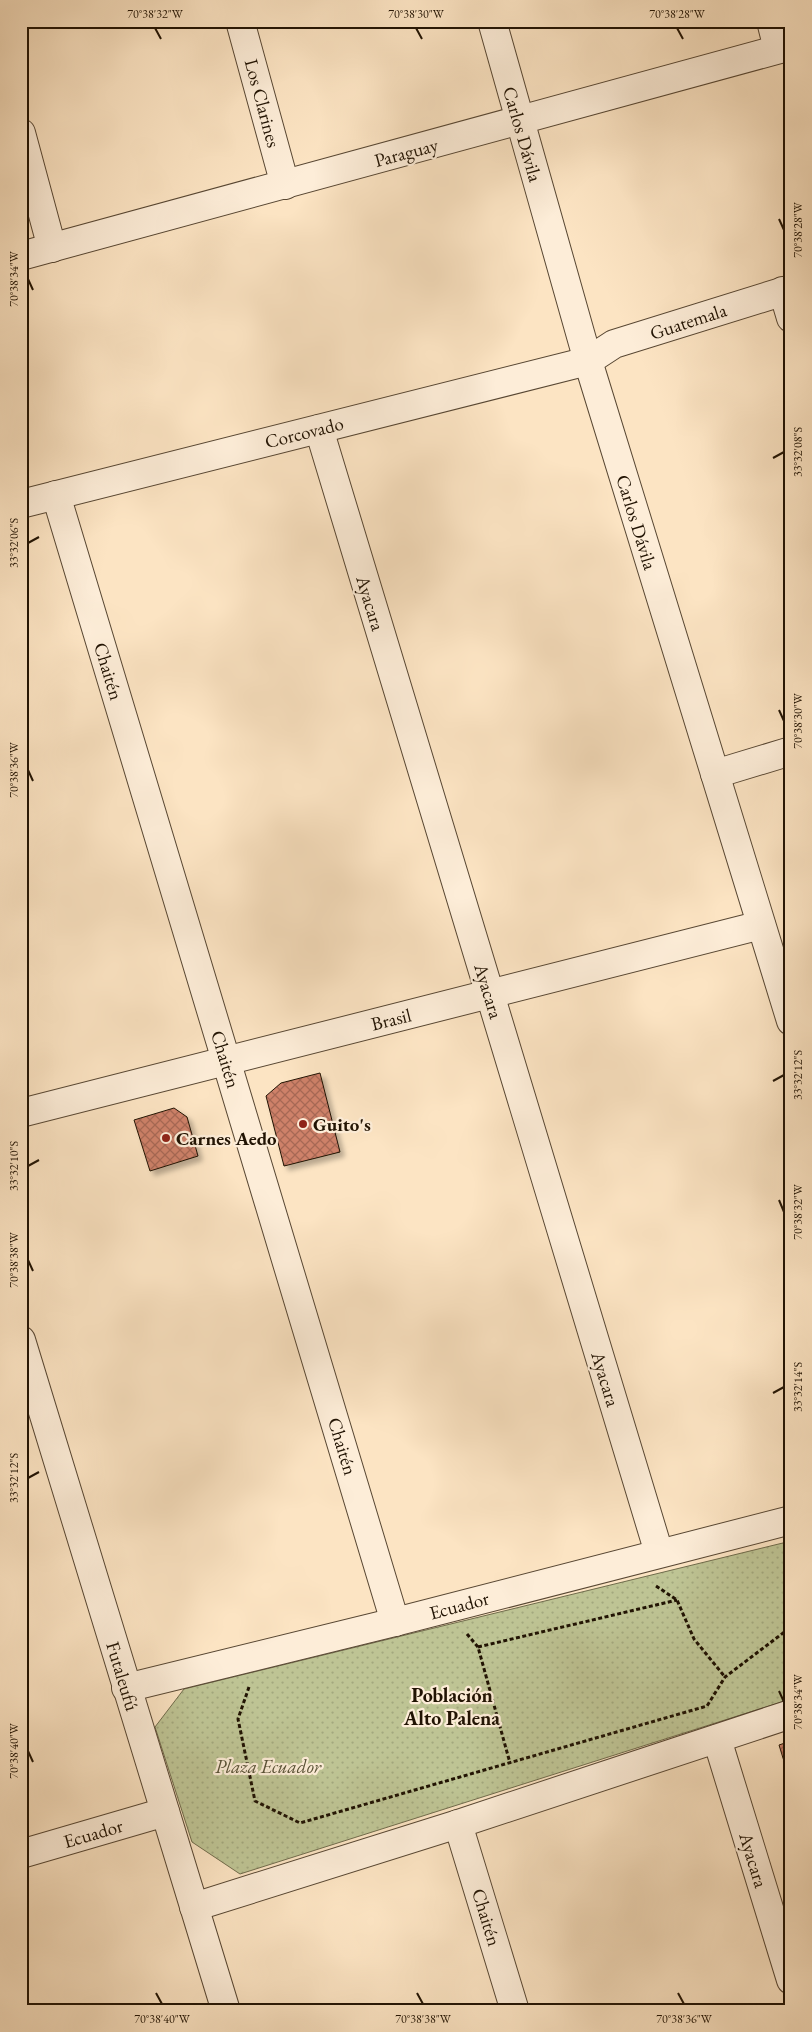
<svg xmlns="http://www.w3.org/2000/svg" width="812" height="2032" font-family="'EB Garamond',serif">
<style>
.park{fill:url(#park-dots);stroke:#706c4c}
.building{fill:url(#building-cross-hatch);stroke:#211303;filter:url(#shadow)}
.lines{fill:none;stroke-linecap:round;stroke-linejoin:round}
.minor-casing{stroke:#584733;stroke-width:30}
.path{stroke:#211303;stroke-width:3;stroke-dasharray:4 2.5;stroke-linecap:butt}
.minor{stroke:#fdedd8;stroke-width:28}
.ticks{fill:none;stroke:#211303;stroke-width:2}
.poi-dot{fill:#8f2418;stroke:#fdedd8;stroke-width:2}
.labels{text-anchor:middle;stroke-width:4.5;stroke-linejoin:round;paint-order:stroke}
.street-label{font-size:19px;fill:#211303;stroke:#fdedd8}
.poi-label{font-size:19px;font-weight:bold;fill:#211303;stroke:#fdedd8;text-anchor:start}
.park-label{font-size:19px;font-style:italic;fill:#585136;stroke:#fdedd8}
.neighbourhood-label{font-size:20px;font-weight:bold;fill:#211303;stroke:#fdedd8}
.neatline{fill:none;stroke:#211303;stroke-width:2}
.ticks-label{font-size:12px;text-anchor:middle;fill:#211303}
</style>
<defs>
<pattern id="park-dots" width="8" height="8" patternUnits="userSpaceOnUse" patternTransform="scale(1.25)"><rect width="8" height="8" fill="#bec494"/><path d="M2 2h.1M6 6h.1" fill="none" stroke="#a3a87e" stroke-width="1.8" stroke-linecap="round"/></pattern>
<pattern id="building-cross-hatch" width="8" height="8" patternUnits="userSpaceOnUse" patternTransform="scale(1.25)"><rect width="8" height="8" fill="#ce8169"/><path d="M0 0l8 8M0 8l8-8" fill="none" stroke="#a76854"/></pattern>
<filter id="shadow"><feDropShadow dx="4.5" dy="4.5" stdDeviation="2.5" flood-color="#0004"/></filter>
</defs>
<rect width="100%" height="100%" fill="#fce4c3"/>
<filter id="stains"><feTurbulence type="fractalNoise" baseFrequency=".004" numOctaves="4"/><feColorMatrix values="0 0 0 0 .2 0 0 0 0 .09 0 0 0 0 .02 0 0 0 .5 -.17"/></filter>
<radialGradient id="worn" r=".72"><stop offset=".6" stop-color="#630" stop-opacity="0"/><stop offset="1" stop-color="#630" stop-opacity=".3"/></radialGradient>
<!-- park -->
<path class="park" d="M 791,1541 L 791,1699 L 240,1874 L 192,1842 L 155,1727 L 184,1689 Z"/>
<!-- building -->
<g class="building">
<path d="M 320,1073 L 340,1152 L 284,1166 L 266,1096 L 281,1083 Z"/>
<path d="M 174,1108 L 187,1117 L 198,1156 L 150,1171 L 134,1120 Z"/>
<path d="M 791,1741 L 791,1784 L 779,1745 Z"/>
</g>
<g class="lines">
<!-- minor casing -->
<g class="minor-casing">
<g id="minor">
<path d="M 240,21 L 285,185"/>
<path d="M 492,21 L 588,361 L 791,1021"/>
<path d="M 771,21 L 778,49"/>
<path d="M 21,133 L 52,248"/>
<path d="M 21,256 L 791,46"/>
<path d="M 783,291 L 791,318"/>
<path d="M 319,429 L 659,1553"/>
<path d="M 56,495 L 395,1622"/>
<path d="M 21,504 L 588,361 L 614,344 L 791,289"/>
<path d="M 715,774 L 791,751"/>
<path d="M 21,1113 L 761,925"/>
<path d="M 21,1340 L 226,2011"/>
<path d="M 126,1688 L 395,1622 L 791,1520"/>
<path d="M 717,1739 L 791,1980"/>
<path d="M 458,1824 L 515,2011"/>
<path d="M 21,1854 L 165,1812"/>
<path d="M 194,1907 L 458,1824 L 791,1714"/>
</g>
</g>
<!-- path -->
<g class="path">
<path d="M 656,1586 L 677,1600 L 694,1639 L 725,1677"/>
<path d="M 467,1634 L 478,1647 L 510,1763"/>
<path d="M 478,1647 L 677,1600"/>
<path d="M 249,1687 L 238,1719 L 255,1801 L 300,1823 L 707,1706 L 725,1677 L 791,1627"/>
</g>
<!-- minor -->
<use href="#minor" class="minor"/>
</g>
<!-- ticks -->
<path class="ticks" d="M 155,28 L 161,39M 416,28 L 422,39M 677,28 L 683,39M 779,219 L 784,230M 28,279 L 33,290M 773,458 L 784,452M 28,543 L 39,537M 779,710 L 784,721M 28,770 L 33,781M 773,1081 L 784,1075M 28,1166 L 39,1160M 779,1200 L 784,1212M 28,1260 L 33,1271M 773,1393 L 784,1387M 28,1478 L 39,1472M 779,1691 L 784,1702M 28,1751 L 33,1762M 156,1993 L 162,2004M 417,1993 L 423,2004M 678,1993 L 684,2004"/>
<!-- markers -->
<g class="poi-dot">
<circle cx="303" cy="1124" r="5"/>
<circle cx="166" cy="1138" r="5"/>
</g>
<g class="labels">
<!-- street labels -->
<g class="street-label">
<text transform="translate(263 103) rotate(75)" y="7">Los Clarines</text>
<text transform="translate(523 134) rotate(74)" y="7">Carlos Dávila</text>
<text transform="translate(406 152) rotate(-15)" y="7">Paraguay</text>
<text transform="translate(688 321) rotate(-18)" y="7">Guatemala</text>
<text transform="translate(304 432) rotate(-14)" y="7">Corcovado</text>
<text transform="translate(637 522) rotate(73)" y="7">Carlos Dávila</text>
<text transform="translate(371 603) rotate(73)" y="7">Ayacara</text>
<text transform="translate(109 671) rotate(73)" y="7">Chaitén</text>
<text transform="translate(489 991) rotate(73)" y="7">Ayacara</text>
<text transform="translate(391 1019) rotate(-14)" y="7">Brasil</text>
<text transform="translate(226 1059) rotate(73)" y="7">Chaitén</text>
<text transform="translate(606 1379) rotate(73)" y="7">Ayacara</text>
<text transform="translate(343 1446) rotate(73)" y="7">Chaitén</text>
<text transform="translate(459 1605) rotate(-15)" y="7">Ecuador</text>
<text transform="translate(123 1676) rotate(73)" y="7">Futaleufú</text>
<text transform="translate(93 1833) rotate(-16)" y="7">Ecuador</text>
<text transform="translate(754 1860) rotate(73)" y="7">Ayacara</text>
<text transform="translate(487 1917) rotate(73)" y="7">Chaitén</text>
</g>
<!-- poi labels -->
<g class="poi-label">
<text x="313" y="1131">Guito's</text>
<text x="176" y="1145">Carnes Aedo</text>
</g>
<!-- park labels -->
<g class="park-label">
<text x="268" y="1773">Plaza Ecuador</text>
</g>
<!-- neighbourhood labels -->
<g class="neighbourhood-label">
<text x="452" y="1702">Población<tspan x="452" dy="23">Alto Palena</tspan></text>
</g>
</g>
<!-- margin -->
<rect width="812" height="2032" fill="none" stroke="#fce4c3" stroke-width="55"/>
<rect x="28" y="28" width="756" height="1976" class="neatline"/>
<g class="ticks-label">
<text x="155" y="18">70°38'32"W</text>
<text x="416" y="18">70°38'30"W</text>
<text x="677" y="18">70°38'28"W</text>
<text transform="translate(798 230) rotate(-90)" y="4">70°38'28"W</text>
<text transform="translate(14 279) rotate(-90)" y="4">70°38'34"W</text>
<text transform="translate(798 452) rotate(-90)" y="4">33°32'08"S</text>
<text transform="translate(14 543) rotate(-90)" y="4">33°32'06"S</text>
<text transform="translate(798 721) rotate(-90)" y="4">70°38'30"W</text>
<text transform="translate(14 770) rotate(-90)" y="4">70°38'36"W</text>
<text transform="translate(798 1075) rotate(-90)" y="4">33°32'12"S</text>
<text transform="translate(14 1166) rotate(-90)" y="4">33°32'10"S</text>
<text transform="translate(798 1212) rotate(-90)" y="4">70°38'32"W</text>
<text transform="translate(14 1260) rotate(-90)" y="4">70°38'38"W</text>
<text transform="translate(798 1387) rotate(-90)" y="4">33°32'14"S</text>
<text transform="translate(14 1478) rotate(-90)" y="4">33°32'12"S</text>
<text transform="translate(798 1702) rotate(-90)" y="4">70°38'34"W</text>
<text transform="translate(14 1751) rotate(-90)" y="4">70°38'40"W</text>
<text x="162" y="2023">70°38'40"W</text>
<text x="423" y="2023">70°38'38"W</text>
<text x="684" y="2023">70°38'36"W</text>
</g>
<rect width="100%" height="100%" filter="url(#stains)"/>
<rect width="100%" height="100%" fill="url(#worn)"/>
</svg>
